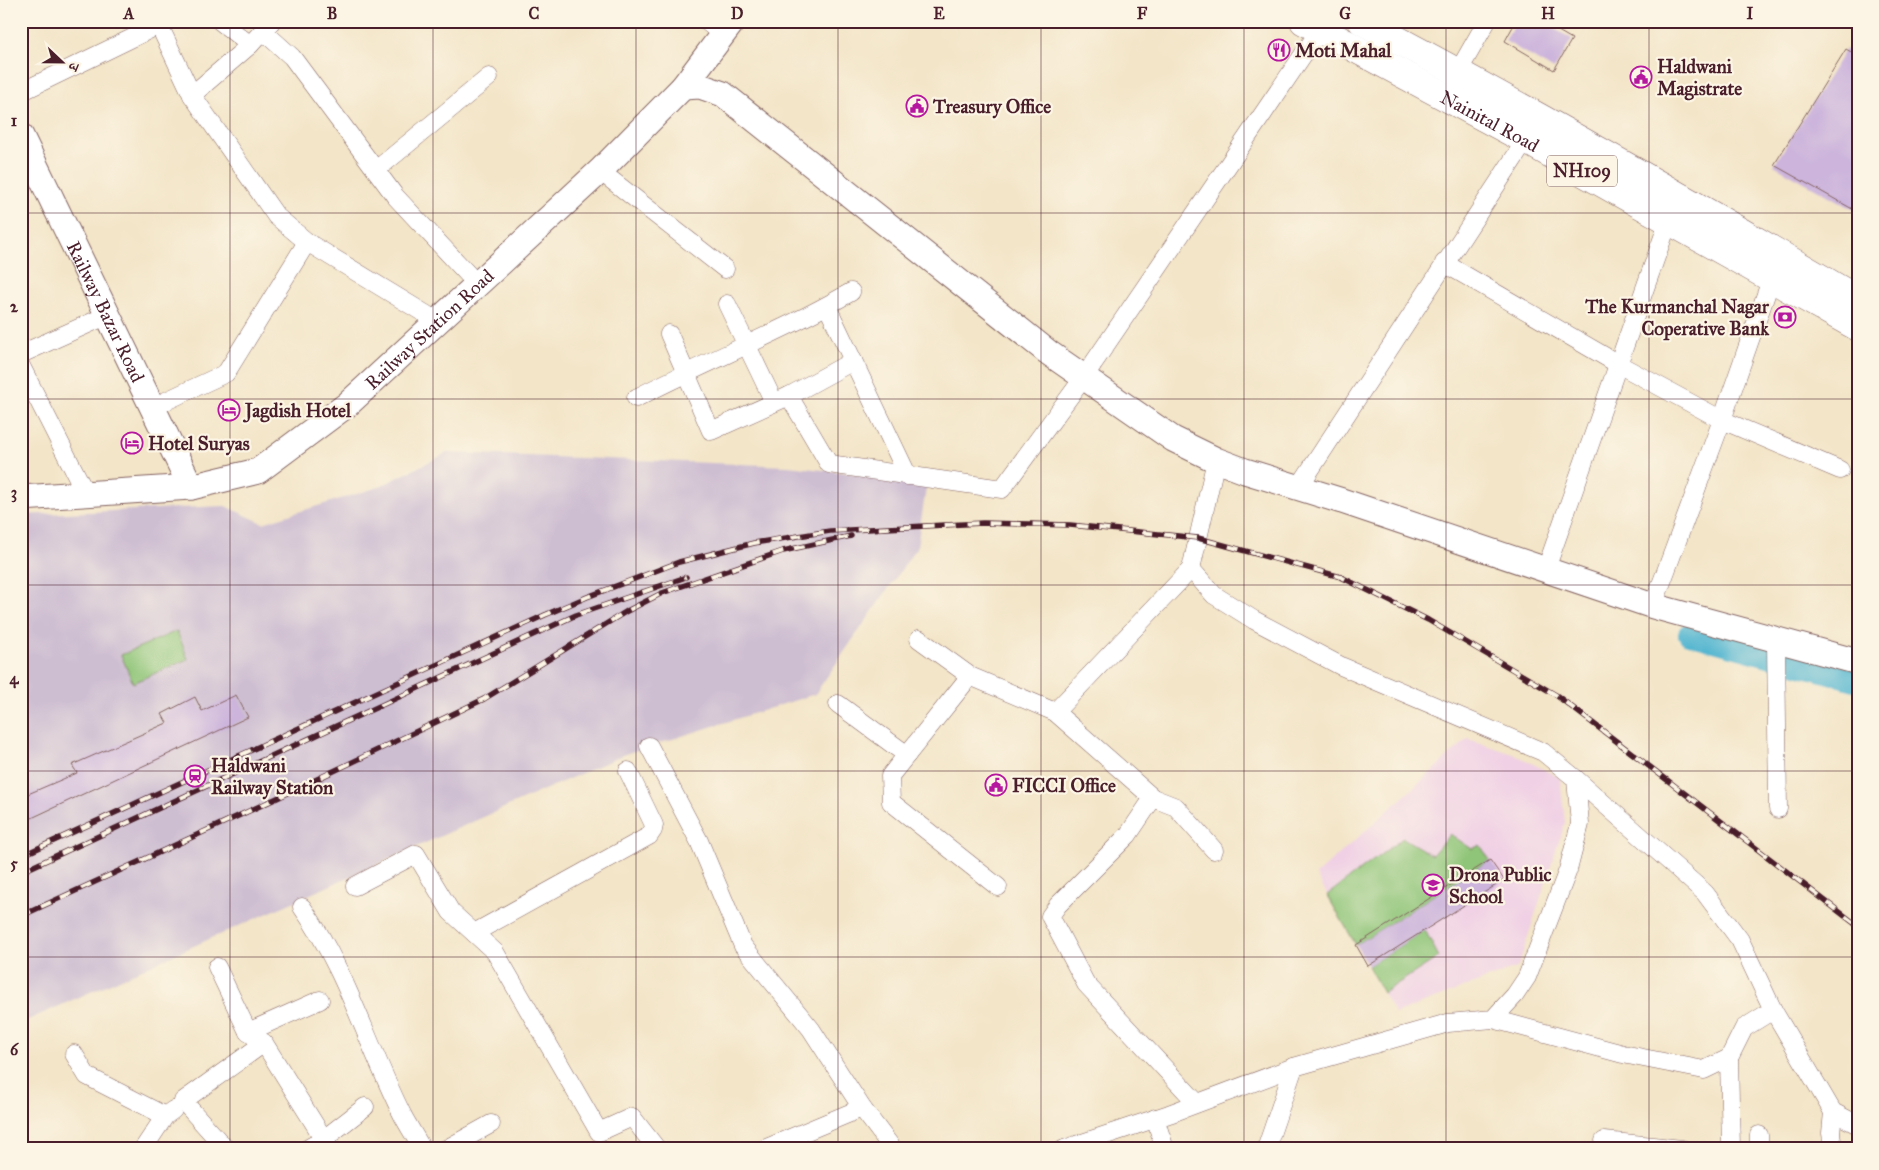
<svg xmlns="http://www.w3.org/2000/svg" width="1879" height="1170" font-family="'IM FELL Great Primer','Noto Serif Devanagari',serif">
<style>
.built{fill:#f0d0e5}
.industrial{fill:#cebed2}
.green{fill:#8fc578;stroke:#6c7252}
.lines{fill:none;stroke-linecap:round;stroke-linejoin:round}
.canal{stroke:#52b6d0;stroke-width:22}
.building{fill:#ccb4dc}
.street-casing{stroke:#856462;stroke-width:19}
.secondary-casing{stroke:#856462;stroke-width:27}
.highway-casing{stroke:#856462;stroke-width:29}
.street{stroke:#fff;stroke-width:18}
.secondary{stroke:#fff;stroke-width:25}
.highway{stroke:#fff;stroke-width:28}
.rail-casing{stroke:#4a1f2b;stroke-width:5.5}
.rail{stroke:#fcf5e5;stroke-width:4;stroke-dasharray:11;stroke-linecap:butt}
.grid{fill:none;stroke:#4a1f2b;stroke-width:1;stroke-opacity:0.55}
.labels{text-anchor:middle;stroke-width:4.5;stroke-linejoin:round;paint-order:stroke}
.shield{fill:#fcf5e5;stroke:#7f5f63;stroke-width:1}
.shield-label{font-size:18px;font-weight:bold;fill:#4a1f2b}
.poi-label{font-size:19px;font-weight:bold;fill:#4a1f2b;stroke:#fcf5e5;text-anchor:start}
.street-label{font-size:19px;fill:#4a1f2b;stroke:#fcf5e5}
.neatline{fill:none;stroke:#4a1f2b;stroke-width:2}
.grid-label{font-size:16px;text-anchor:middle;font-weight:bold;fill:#4a1f2b}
</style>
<rect width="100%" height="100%" fill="#fcf5e5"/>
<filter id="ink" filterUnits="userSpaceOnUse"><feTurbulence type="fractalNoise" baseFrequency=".02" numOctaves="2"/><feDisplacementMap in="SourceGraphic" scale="10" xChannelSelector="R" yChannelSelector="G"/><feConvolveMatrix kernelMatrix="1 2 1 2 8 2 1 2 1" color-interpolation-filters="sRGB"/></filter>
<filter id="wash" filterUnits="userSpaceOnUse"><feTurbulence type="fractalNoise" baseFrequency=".0096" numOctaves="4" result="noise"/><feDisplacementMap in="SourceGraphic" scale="20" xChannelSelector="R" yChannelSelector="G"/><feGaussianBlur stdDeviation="1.12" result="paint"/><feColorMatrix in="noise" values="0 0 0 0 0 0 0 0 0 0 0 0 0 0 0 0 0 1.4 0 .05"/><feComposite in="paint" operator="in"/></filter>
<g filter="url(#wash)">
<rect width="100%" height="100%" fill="#f3e5c8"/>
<!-- built -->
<path class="built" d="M 1468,739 L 1516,755 L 1560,778 L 1565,823 L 1518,967 L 1395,1014 L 1316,875 Z"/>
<!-- industrial -->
<path class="industrial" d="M 447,453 L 788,466 L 927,482 L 917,547 L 815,694 L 625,754 L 21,1023 L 21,515 L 225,506 L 263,523 L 379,487 Z"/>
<!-- green -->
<g class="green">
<path d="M 177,631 L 188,659 L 133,683 L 121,655 Z"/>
<path d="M 1450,834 L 1472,849 L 1480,845 L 1490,860 L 1356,945 L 1327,895 L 1403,838 L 1432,855 Z"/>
<path d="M 1425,930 L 1439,957 L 1383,993 L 1368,966 Z"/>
</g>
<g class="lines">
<!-- canal -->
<path class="canal" d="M 1689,634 L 1858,681"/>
</g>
<g id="blocks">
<!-- building -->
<g class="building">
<path d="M 1516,21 L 1541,21 L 1572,39 L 1554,70 L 1505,41 Z"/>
<path d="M 1846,49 L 1858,56 L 1858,205 L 1856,211 L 1774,165 Z"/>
<path d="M 236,695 L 248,717 L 21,823 L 21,797 L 77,773 L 72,765 L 167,723 L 162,714 L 195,697 L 202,711 Z"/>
<path d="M 1490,860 L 1504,880 L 1368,966 L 1356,945 Z"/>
</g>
</g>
</g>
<g filter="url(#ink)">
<use href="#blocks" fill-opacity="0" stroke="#856462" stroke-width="1"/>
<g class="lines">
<!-- street casing -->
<g class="street-casing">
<g id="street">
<path d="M 165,21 L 159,25 L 192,95 L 276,216 L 307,242 L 437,321"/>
<path d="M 220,21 L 250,45"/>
<path d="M 706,21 L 723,35"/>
<path d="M 263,31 L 292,57 L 395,196 L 477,284"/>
<path d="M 1458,72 L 1487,21"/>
<path d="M 21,92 L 159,25"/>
<path d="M 192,95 L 250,45 L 272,21"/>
<path d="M 376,170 L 489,77"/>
<path d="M 600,171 L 725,269"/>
<path d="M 1444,263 L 1618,364 L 1722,420 L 1840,470"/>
<path d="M 727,304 L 774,402"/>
<path d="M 827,306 L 908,476"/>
<path d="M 669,334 L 711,431 L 789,396 L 853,361"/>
<path d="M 21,354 L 108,315"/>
<path d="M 21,366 L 86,494"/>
<path d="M 789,396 L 829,464 L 1002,489 L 1084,377 L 1320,30"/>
<path d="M 636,398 C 707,361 782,332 851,292"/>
<path d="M 153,407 L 226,373 L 307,242"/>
<path d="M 1216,460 L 1191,569 L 1214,595 L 1254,620 L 1341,666 L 1543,752 L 1576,779 L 1705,893 L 1740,940 L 1773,1010 L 1833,1112 L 1858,1125"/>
<path d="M 1299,487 L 1526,140"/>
<path d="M 1546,569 L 1669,220"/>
<path d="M 1653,606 L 1722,420 L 1772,277"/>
<path d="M 919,639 L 970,676"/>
<path d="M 1776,640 L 1778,809"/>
<path d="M 838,704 L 907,755"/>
<path d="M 1055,712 L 1191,569"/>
<path d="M 649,746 L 699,841 L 743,946 L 811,1029 L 862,1108 L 893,1149"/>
<path d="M 1153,798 L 1176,807 L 1214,850"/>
<path d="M 355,886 L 416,854 L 451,912 L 495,952 L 599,1132 L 632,1117 L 657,1149"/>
<path d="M 998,887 L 891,802 L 890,776 L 970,676 L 1055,712 L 1153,798 L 1128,835 L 1058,905 L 1050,916 L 1086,984 L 1197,1103"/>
<path d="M 302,907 C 347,971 368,1047 403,1116 C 409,1127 416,1138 422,1149"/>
<path d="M 474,933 L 649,836 L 653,830 L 654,825 L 628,771"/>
<path d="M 217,967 L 248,1032 L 264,1043"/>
<path d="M 1493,1019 L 1623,1054 L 1704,1070 L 1729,1058 L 1744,1028 L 1773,1010"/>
<path d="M 248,1032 L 320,1000"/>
<path d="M 74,1054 L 87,1076 L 165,1116"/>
<path d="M 1729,1058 L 1731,1149"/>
<path d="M 1155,1118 L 1165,1149"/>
<path d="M 1759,1135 L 1759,1149"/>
<path d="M 1604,1141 L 1682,1149"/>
<path d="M 143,1149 L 165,1116 L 173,1110"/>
<path d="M 226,1149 L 183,1101 L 264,1043 L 330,1149"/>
<path d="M 307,1149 L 324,1139 L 365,1107"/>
<path d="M 446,1149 L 491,1124"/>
<path d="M 764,1149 L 862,1108"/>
<path d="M 1064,1149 L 1169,1114 L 1294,1067 L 1448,1023 L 1493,1019 L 1515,995 L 1527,977 L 1568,870 L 1580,824 L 1576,779"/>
<path d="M 1266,1149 L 1294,1067"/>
<path d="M 1833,1149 L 1831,1133 L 1833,1112"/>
</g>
</g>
<!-- secondary casing -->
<g class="secondary-casing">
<g id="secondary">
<path d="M 683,87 L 700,86 L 723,94 L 1049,353 L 1173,439 L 1216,460 L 1245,471 L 1342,501 L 1653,606 L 1858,662"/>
<path id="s1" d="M 21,136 L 191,487"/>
<path id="s2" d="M 21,498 L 191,487 L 258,471 L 348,404 L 600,171 L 683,87 L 733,21"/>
</g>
</g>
<!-- highway casing -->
<g class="highway-casing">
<g id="highway">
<path id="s3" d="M 1304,21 L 1526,140 L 1858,327"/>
<path d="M 1362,21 C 1530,110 1694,204 1858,300"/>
</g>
</g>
<!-- street -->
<use href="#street" class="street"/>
<!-- secondary -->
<use href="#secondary" class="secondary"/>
<!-- highway -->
<use href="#highway" class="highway"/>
<!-- rail casing -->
<g class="rail-casing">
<g id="rail">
<path d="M 21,856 L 545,615 L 587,597 L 679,562 L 754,543 L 830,531 L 983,523 L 1070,525 L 1198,538 L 1341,577 L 1428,620 L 1556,695 L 1858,926"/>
<path d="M 21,872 L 576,615 L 686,577"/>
<path d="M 21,916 L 288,793 L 484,699 L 627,611 L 662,593 L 783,551 L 851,536"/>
</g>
</g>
<!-- rail -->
<use href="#rail" class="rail"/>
</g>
</g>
<!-- grid -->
<path class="grid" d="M 230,21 L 230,1149M 433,21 L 433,1149M 636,21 L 636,1149M 838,21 L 838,1149M 1041,21 L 1041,1149M 1244,21 L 1244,1149M 1446,21 L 1446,1149M 1649,21 L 1649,1149M 21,213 L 1858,213M 21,399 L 1858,399M 21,585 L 1858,585M 21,771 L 1858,771M 21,957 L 1858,957"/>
<!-- icons -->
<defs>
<g id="restaurant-ring" transform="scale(1.125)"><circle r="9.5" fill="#fcf5e5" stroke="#b5179e" stroke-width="1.5"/><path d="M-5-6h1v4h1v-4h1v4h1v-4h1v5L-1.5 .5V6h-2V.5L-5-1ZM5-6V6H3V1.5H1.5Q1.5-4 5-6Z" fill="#b5179e"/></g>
<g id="civic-ring" transform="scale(1.125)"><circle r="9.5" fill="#fcf5e5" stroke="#b5179e" stroke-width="1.5"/><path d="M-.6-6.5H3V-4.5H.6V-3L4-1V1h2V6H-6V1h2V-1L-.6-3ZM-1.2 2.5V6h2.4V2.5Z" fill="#b5179e"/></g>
<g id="bank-ring" transform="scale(1.125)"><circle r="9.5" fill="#fcf5e5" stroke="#b5179e" stroke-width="1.5"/><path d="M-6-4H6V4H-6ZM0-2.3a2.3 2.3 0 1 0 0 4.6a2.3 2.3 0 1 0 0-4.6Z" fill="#b5179e"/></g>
<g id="hotel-ring" transform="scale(1.125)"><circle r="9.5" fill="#fcf5e5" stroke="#b5179e" stroke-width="1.5"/><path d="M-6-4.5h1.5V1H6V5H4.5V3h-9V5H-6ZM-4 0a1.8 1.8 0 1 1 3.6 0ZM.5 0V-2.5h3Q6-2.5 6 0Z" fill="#b5179e"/></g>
<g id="station-ring" transform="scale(1.125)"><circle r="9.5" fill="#fcf5e5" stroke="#b5179e" stroke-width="1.5"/><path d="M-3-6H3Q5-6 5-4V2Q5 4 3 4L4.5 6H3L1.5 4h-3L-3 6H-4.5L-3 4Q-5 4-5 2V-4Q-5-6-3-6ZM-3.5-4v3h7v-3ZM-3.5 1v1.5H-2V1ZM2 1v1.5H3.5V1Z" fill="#b5179e"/></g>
<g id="school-ring" transform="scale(1.125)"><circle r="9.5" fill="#fcf5e5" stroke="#b5179e" stroke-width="1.5"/><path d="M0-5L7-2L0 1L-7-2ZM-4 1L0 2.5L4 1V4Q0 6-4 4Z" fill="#b5179e"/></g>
</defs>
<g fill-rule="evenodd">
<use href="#restaurant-ring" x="1279" y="50"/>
<use href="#civic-ring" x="1641" y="77"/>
<use href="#civic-ring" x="917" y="106"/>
<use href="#bank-ring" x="1785" y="317"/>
<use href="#hotel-ring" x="229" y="410"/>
<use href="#hotel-ring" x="132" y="443"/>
<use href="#station-ring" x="195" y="776"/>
<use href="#civic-ring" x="996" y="785"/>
<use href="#school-ring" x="1433" y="885"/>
</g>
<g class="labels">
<!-- shield labels -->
<rect class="shield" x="1547" y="155.5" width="70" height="31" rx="4"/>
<g class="shield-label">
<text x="1582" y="177">NH109</text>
</g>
<!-- poi labels -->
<g class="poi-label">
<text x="1295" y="57">Moti Mahal</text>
<text x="1657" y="73">Haldwani<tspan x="1657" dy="22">Magistrate</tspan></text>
<text x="933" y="113">Treasury Office</text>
<text x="1769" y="313" text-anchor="end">The Kurmanchal Nagar<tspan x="1769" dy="22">Coperative Bank</tspan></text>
<text x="245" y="417">Jagdish Hotel</text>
<text x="148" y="450">Hotel Suryas</text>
<text x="211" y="772">Haldwani<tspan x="211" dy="22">Railway Station</tspan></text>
<text x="1012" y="792">FICCI Office</text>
<text x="1449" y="881">Drona Public<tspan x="1449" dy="22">School</tspan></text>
</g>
<!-- street labels -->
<g class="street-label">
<text dy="7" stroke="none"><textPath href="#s3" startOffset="211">Nainital Road</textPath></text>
<text dy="7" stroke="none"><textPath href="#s1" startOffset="195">Railway Bazar Road</textPath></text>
<text dy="7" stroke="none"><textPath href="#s2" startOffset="462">Railway Station Road</textPath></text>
</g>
</g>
<!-- margin -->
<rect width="1879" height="1170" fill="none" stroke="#fcf5e5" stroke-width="55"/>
<!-- north arrow -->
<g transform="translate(62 62) rotate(112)" stroke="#fcf5e5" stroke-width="4" paint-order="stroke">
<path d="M0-4L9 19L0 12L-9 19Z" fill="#4a1f2b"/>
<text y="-8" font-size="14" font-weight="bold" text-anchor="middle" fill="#4a1f2b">उ</text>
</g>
<rect x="28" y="28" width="1824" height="1114" class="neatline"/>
<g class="grid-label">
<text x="129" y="19">A</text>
<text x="332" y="19">B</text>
<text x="534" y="19">C</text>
<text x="737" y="19">D</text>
<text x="939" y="19">E</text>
<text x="1142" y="19">F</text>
<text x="1345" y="19">G</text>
<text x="1548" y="19">H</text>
<text x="1750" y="19">I</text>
<text x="14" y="126">1</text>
<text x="14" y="312">2</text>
<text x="14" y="498">3</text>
<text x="14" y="684">4</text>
<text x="14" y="869">5</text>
<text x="14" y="1055">6</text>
</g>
</svg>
